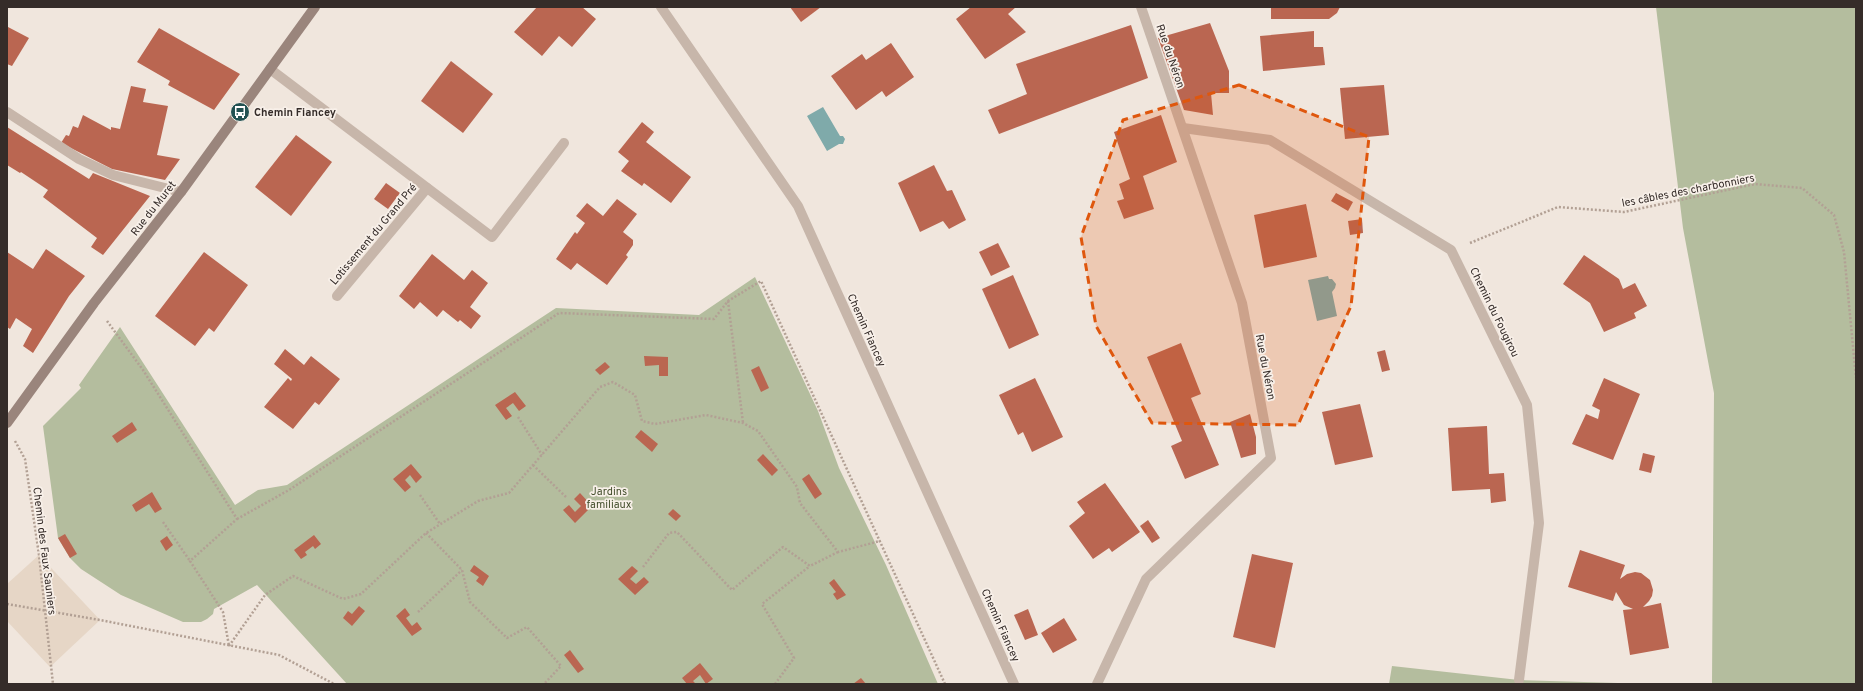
<svg xmlns="http://www.w3.org/2000/svg" width="1863" height="691" font-family="Overpass,sans-serif">
<style>
.green{fill:#b4bd9e}
.plaza{fill:#e6d6c6}
.water{fill:#7faaaa}
.building{fill:#ba6651}
.lines{fill:none;stroke-linecap:round;stroke-linejoin:round}
.path{stroke:#b2a094;stroke-width:2.5;stroke-dasharray:2 2;stroke-linecap:butt}
.street{stroke:#c7b6aa;stroke-width:10}
.secondary{stroke:#9a857c;stroke-width:10}
.marked{fill:#df570d;fill-opacity:0.2;stroke:#df570d;stroke-width:3;stroke-dasharray:8 5;stroke-linejoin:round}
.labels{text-anchor:middle;stroke-width:3.5;stroke-linejoin:round;paint-order:stroke}
.street-label{font-size:11px;fill:#352c29;stroke:#f8f0e9}
.poi-label{font-size:11px;font-weight:bold;fill:#352c29;stroke:#f8f0e9;text-anchor:start}
.park-label{font-size:11px;fill:#46512f;stroke:#f8f0e9}
</style>
<rect width="100%" height="100%" fill="#f0e6dd"/>
<!-- green -->
<g class="green">
<path d="M 1656,7 L 1856,7 L 1856,684 L 1712,684 L 1714,393 L 1683,228 Z"/>
<path d="M 755,277 L 818,411 L 839,468 L 886,565 L 938,684 L 347,684 L 257,585 L 214,609 L 213,614 L 207,619 L 201,622 L 183,622 L 121,595 L 81,569 L 70,558 L 58,538 L 43,426 L 81,388 L 79,385 L 120,327 L 235,505 L 258,490 L 287,485 L 556,308 L 699,315 Z"/>
<path d="M 1392,666 L 1519,680 L 1652,684 L 1389,684 Z"/>
</g>
<!-- plaza -->
<path class="plaza" d="M 39,555 L 100,620 L 50,667 L 7,621 L 7,584 Z"/>
<!-- water -->
<g class="water">
<path d="M 823,107 L 840,136 L 843,136 L 845,139 L 843,144 L 839,144 L 827,151 L 807,116 Z"/>
<path d="M 1328,276 L 1329,279 L 1332,279 L 1336,284 L 1335,288 L 1332,292 L 1337,316 L 1317,321 L 1308,280 Z"/>
</g>
<!-- building -->
<g class="building">
<path d="M 537,7 L 582,7 L 596,19 L 572,47 L 559,36 L 542,56 L 514,32 Z"/>
<path d="M 790,7 L 821,7 L 801,22 Z"/>
<path d="M 971,7 L 1016,7 L 1008,14 L 1026,32 L 985,59 L 956,19 Z"/>
<path d="M 1271,7 L 1340,7 L 1337,13 L 1329,19 L 1271,19 Z"/>
<path d="M 1210,23 L 1229,71 L 1229,93 L 1211,93 L 1213,115 L 1184,110 L 1158,38 Z"/>
<path d="M 1131,25 L 1148,78 L 999,134 L 988,110 L 1027,94 L 1016,64 Z"/>
<path d="M 8,27 L 29,38 L 12,66 L 7,64 Z"/>
<path d="M 159,28 L 240,74 L 214,110 L 168,85 L 170,81 L 137,62 Z"/>
<path d="M 1314,31 L 1314,47 L 1323,47 L 1325,65 L 1263,71 L 1260,36 Z"/>
<path d="M 891,43 L 914,77 L 886,97 L 882,91 L 856,110 L 831,76 L 862,54 L 866,60 Z"/>
<path d="M 451,61 L 493,94 L 463,133 L 421,101 Z"/>
<path d="M 1384,85 L 1389,135 L 1345,139 L 1340,88 Z"/>
<path d="M 131,86 L 146,89 L 143,102 L 168,106 L 157,155 L 180,159 L 165,180 L 112,169 L 61,143 L 66,135 L 69,136 L 73,126 L 78,128 L 83,115 L 111,130 L 111,127 L 120,129 Z"/>
<path d="M 1161,115 L 1177,162 L 1143,176 L 1154,209 L 1124,219 L 1117,201 L 1124,199 L 1119,184 L 1130,179 L 1114,132 Z"/>
<path d="M 642,122 L 654,132 L 646,142 L 691,177 L 671,203 L 644,183 L 642,186 L 621,171 L 629,161 L 618,152 Z"/>
<path d="M 7,127 L 89,179 L 93,173 L 150,196 L 103,255 L 91,247 L 97,238 L 43,197 L 48,190 L 21,172 L 20,173 L 7,165 Z"/>
<path d="M 296,135 L 332,162 L 291,216 L 255,187 Z"/>
<path d="M 934,165 L 947,191 L 952,190 L 966,220 L 949,229 L 943,221 L 920,232 L 898,183 Z"/>
<path d="M 386,183 L 400,193 L 388,209 L 374,199 Z"/>
<path d="M 1336,193 L 1353,202 L 1348,211 L 1331,201 Z"/>
<path d="M 617,199 L 637,214 L 623,232 L 633,240 L 633,245 L 626,255 L 628,257 L 607,285 L 577,263 L 571,270 L 556,259 L 575,232 L 577,234 L 585,223 L 576,216 L 587,203 L 603,216 Z"/>
<path d="M 1306,204 L 1317,257 L 1264,268 L 1254,215 Z"/>
<path d="M 1362,219 L 1363,233 L 1350,235 L 1348,221 Z"/>
<path d="M 998,243 L 1010,267 L 991,276 L 979,252 Z"/>
<path d="M 46,249 L 85,276 L 69,296 L 33,353 L 23,346 L 32,329 L 16,318 L 10,329 L 7,327 L 7,252 L 33,269 Z"/>
<path d="M 204,252 L 248,285 L 214,332 L 209,328 L 195,346 L 155,316 Z"/>
<path d="M 432,254 L 464,280 L 472,270 L 488,283 L 470,307 L 481,316 L 471,329 L 460,320 L 458,322 L 443,310 L 437,317 L 420,302 L 414,309 L 399,296 Z"/>
<path d="M 1584,255 L 1619,279 L 1623,289 L 1635,283 L 1647,306 L 1634,313 L 1636,318 L 1604,332 L 1590,303 L 1563,284 Z"/>
<path d="M 1013,275 L 1039,335 L 1009,349 L 982,289 Z"/>
<path d="M 1181,343 L 1201,394 L 1191,398 L 1219,465 L 1185,479 L 1171,446 L 1182,441 L 1147,357 Z"/>
<path d="M 285,349 L 304,365 L 311,356 L 340,379 L 319,405 L 315,402 L 293,429 L 264,407 L 288,378 L 291,381 L 292,379 L 274,364 Z"/>
<path d="M 1385,350 L 1390,370 L 1382,372 L 1377,352 Z"/>
<path d="M 644,356 L 668,357 L 668,376 L 659,376 L 659,365 L 645,366 Z"/>
<path d="M 605,362 L 610,367 L 600,375 L 595,370 Z"/>
<path d="M 759,366 L 769,388 L 761,392 L 751,370 Z"/>
<path d="M 1035,378 L 1063,437 L 1032,452 L 1023,432 L 1018,435 L 999,395 Z"/>
<path d="M 1604,378 L 1640,394 L 1613,460 L 1572,444 L 1586,414 L 1598,419 L 1600,410 L 1592,406 Z"/>
<path d="M 515,392 L 526,406 L 519,411 L 513,403 L 506,408 L 512,416 L 506,420 L 495,405 Z"/>
<path d="M 1360,404 L 1373,457 L 1335,465 L 1322,412 Z"/>
<path d="M 1250,414 L 1256,437 L 1256,454 L 1241,458 L 1230,422 Z"/>
<path d="M 132,422 L 137,430 L 117,443 L 112,436 Z"/>
<path d="M 1487,426 L 1489,474 L 1504,473 L 1506,501 L 1491,503 L 1490,489 L 1452,491 L 1448,428 Z"/>
<path d="M 641,430 L 658,444 L 652,452 L 635,437 Z"/>
<path d="M 1643,453 L 1655,456 L 1651,473 L 1639,470 Z"/>
<path d="M 763,454 L 778,470 L 772,476 L 757,460 Z"/>
<path d="M 411,464 L 422,477 L 416,483 L 410,475 L 405,480 L 411,487 L 405,492 L 393,479 Z"/>
<path d="M 809,474 L 822,494 L 815,499 L 802,479 Z"/>
<path d="M 1105,483 L 1140,532 L 1112,552 L 1109,548 L 1093,559 L 1069,526 L 1085,513 L 1077,502 Z"/>
<path d="M 152,492 L 162,509 L 155,513 L 149,504 L 136,512 L 132,505 Z"/>
<path d="M 580,493 L 592,506 L 575,523 L 563,510 L 569,505 L 575,512 L 581,506 L 574,499 Z"/>
<path d="M 673,509 L 681,516 L 676,521 L 668,514 Z"/>
<path d="M 1148,520 L 1160,538 L 1152,543 L 1140,526 Z"/>
<path d="M 65,534 L 77,554 L 70,558 L 58,538 Z"/>
<path d="M 314,535 L 321,544 L 315,549 L 313,546 L 305,552 L 307,555 L 301,559 L 294,550 Z"/>
<path d="M 167,536 L 173,545 L 166,551 L 160,541 Z"/>
<path d="M 1580,550 L 1625,565 L 1620,579 L 1627,574 L 1635,572 L 1641,573 L 1650,580 L 1653,590 L 1652,596 L 1649,601 L 1643,607 L 1661,603 L 1669,648 L 1630,655 L 1623,610 L 1633,609 L 1624,605 L 1616,592 L 1613,601 L 1568,587 Z"/>
<path d="M 1252,554 L 1293,563 L 1275,648 L 1233,637 Z"/>
<path d="M 474,565 L 489,576 L 483,586 L 476,581 L 479,577 L 470,571 Z"/>
<path d="M 632,566 L 638,571 L 630,579 L 636,584 L 644,577 L 649,582 L 635,595 L 618,579 Z"/>
<path d="M 834,579 L 846,595 L 837,600 L 833,594 L 836,592 L 829,583 Z"/>
<path d="M 359,606 L 365,611 L 352,626 L 343,618 L 348,611 L 352,614 Z"/>
<path d="M 405,608 L 410,615 L 406,618 L 412,626 L 417,622 L 422,629 L 412,636 L 396,616 Z"/>
<path d="M 1028,609 L 1038,635 L 1025,640 L 1014,615 Z"/>
<path d="M 1064,618 L 1077,640 L 1053,653 L 1041,633 Z"/>
<path d="M 570,650 L 584,669 L 578,673 L 564,655 Z"/>
<path d="M 700,663 L 713,679 L 706,684 L 700,675 L 693,681 L 696,684 L 687,684 L 682,678 Z"/>
<path d="M 861,678 L 866,684 L 853,684 Z"/>
</g>
<g class="lines">
<!-- path -->
<g class="path">
<path d="M 1470,243 L 1558,207 L 1624,212 L 1755,184 L 1802,188 L 1834,215 L 1844,252 L 1856,378"/>
<path d="M 728,301 L 743,423"/>
<path d="M 107,321 L 143,370 L 237,519 L 190,561 L 223,612 L 229,646"/>
<path d="M 518,417 L 542,455"/>
<path d="M 15,441 L 25,459 L 39,555 L 53,684"/>
<path d="M 533,465 L 566,497"/>
<path d="M 420,495 L 440,524"/>
<path d="M 237,519 L 289,490 L 559,313 L 714,319 L 728,301 L 761,281 L 945,684"/>
<path d="M 163,522 L 190,561"/>
<path d="M 426,533 L 462,570 L 470,602 L 507,638 L 527,627 L 561,666 L 544,684"/>
<path d="M 643,567 L 669,533 L 677,532 L 732,590 L 783,547 L 810,566 L 838,552"/>
<path d="M 7,604 L 100,620 L 279,655 L 334,684"/>
<path d="M 418,612 L 462,570"/>
<path d="M 229,646 L 265,595 L 293,576 L 343,599 L 361,594 L 426,533 L 478,501 L 509,493 L 600,387 L 613,382 L 635,395 L 642,421 L 655,424 L 706,415 L 743,423 L 758,431 L 797,487 L 800,503 L 838,552 L 880,541"/>
<path d="M 775,684 L 794,658 L 762,604 L 810,566"/>
</g>
<!-- street -->
<g class="street">
<path d="M 661,7 L 798,206 L 1014,684"/>
<path d="M 270,69 L 492,237 L 564,143"/>
<path d="M 7,112 L 79,159 L 113,175 L 181,192"/>
<path d="M 1183,128 L 1270,140 L 1451,250 L 1527,405 L 1539,523 L 1519,680"/>
<path d="M 337,296 L 427,188"/>
<path d="M 1097,684 L 1146,579 L 1271,458 L 1242,303 L 1141,7"/>
</g>
<!-- secondary -->
<path class="secondary" d="M 7,423 L 94,303 L 181,192 L 315,7"/>
</g>
<!-- marked area -->
<path class="marked" d="M 1239,85 L 1369,137 L 1351,306 L 1298,425 L 1152,423 L 1096,326 L 1081,237 L 1123,120 Z"/>
<!-- icons -->
<defs>
<g id="bus-disc" transform="scale(1)"><circle r="9.5" fill="#225152" stroke="#f8f0e9"/><path d="M-5-6H5V4H4V6H2V4H-2V6H-4V4H-5ZM-3.5-4V0h7V-4ZM-3.5 1.2v1.5H-2V1.2ZM2 1.2v1.5H3.5V1.2Z" fill="#fff"/></g>
</defs>
<g fill-rule="evenodd">
<use href="#bus-disc" x="240" y="112"/>
</g>
<g class="labels">
<!-- street labels -->
<g class="street-label">
<text transform="translate(1171 56) rotate(71)" y="4">Rue du Néron</text>
<text transform="translate(1688 190) rotate(-11)" y="4">les câbles des charbonniers</text>
<text transform="translate(153 208) rotate(-52)" y="4">Rue du Muret</text>
<text transform="translate(373 234) rotate(-50)" y="4">Lotissement du Grand Pré</text>
<text transform="translate(1495 312) rotate(64)" y="4">Chemin du Fougirou</text>
<text transform="translate(867 330) rotate(66)" y="4">Chemin Fiancey</text>
<text transform="translate(1266 367) rotate(79)" y="4">Rue du Néron</text>
<text transform="translate(45 551) rotate(83)" y="4">Chemin des Faux Sauniers</text>
<text transform="translate(1001 625) rotate(66)" y="4">Chemin Fiancey</text>
</g>
<!-- poi labels -->
<g class="poi-label">
<text x="254" y="116">Chemin Fiancey</text>
</g>
<!-- park labels -->
<g class="park-label">
<text x="609" y="495">Jardins<tspan x="609" dy="13">familiaux</tspan></text>
</g>
</g>
<!-- border -->
<rect width="1863" height="691" fill="none" stroke="#352c29" stroke-width="16"/>
</svg>
